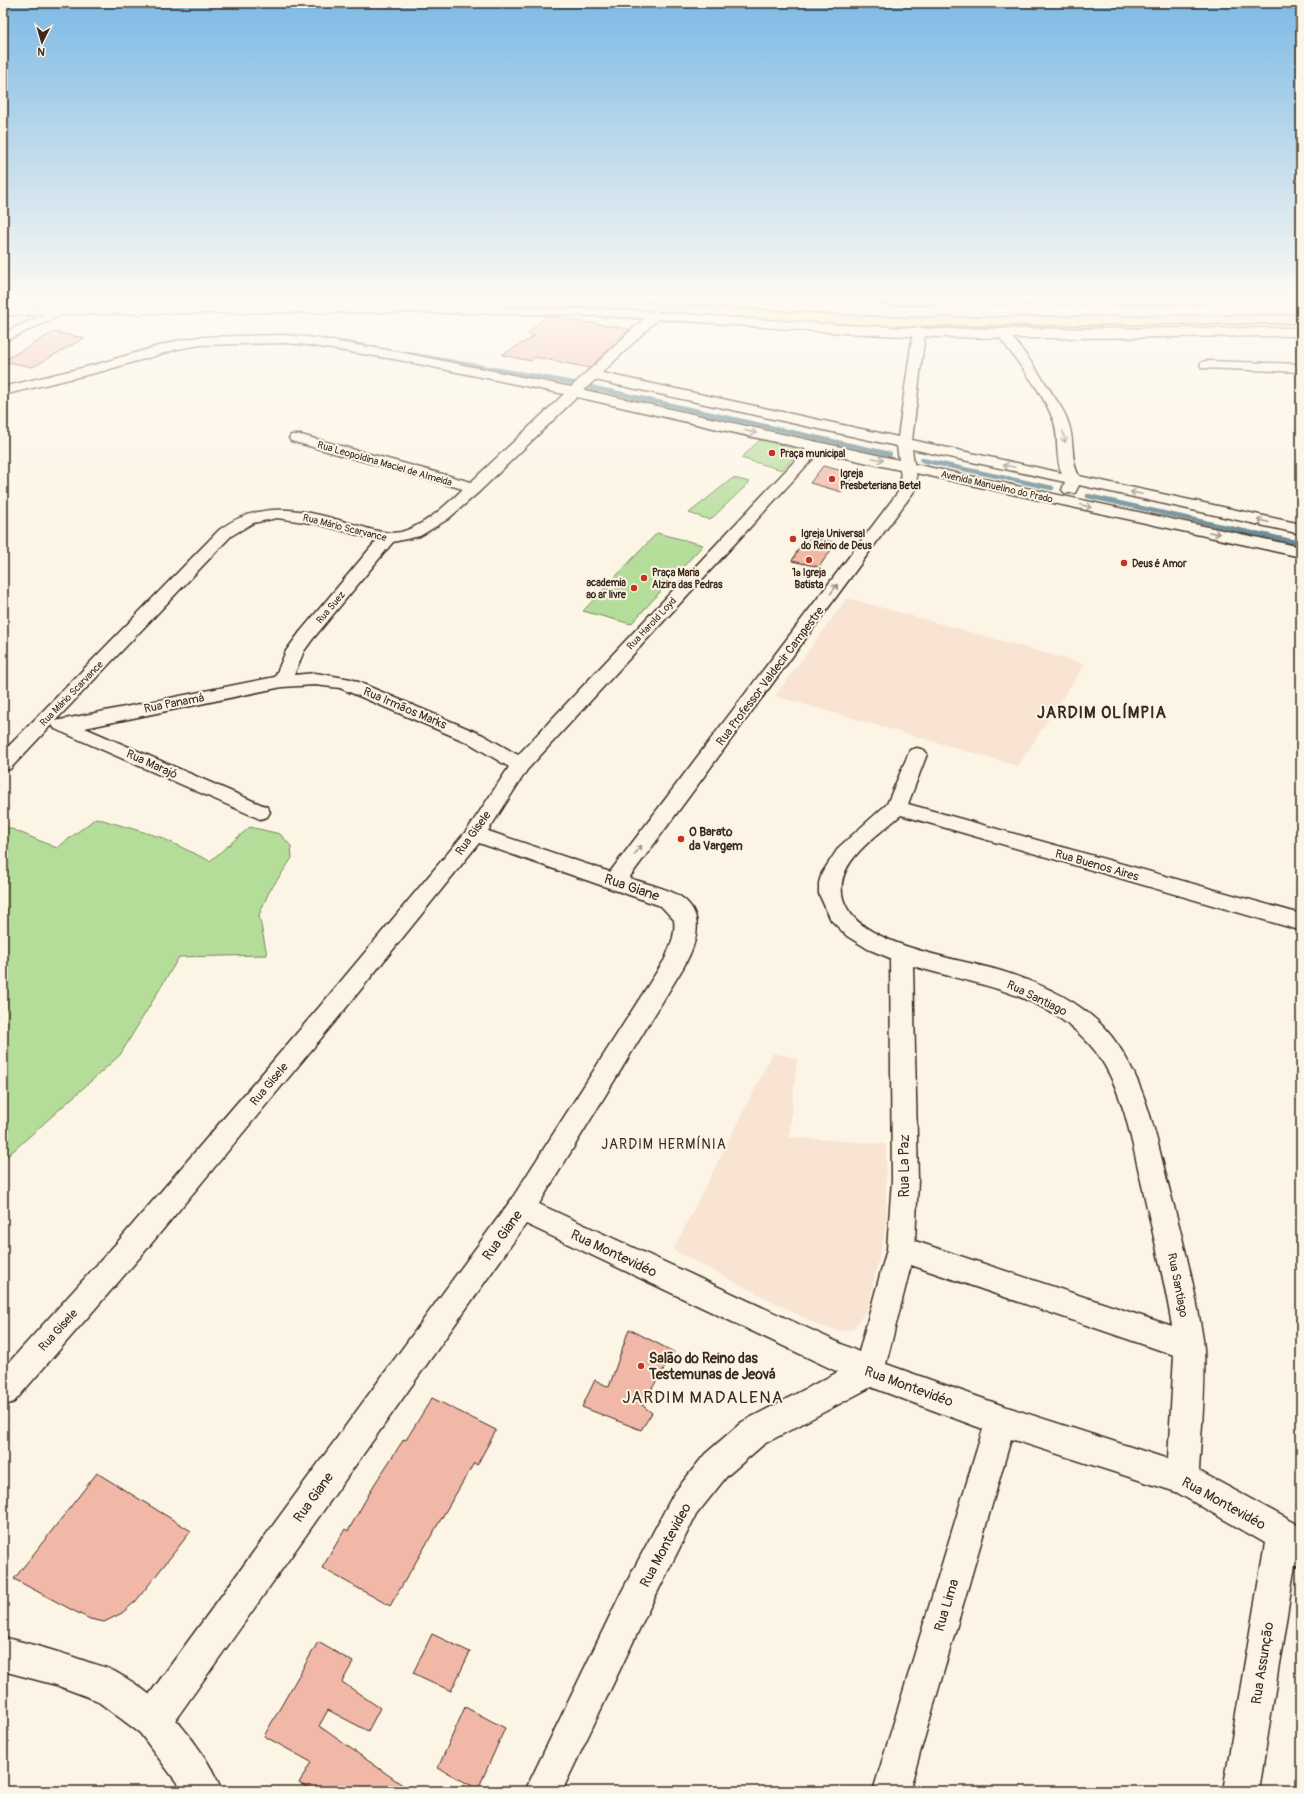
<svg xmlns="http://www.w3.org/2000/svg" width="1304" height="1794" font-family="Pangolin,sans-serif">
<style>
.built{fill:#f9e3d3}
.green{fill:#b5dd9a;stroke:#78845c}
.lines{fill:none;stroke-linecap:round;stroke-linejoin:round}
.stream-far1{stroke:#648692;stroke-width:4.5}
.stream{stroke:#648692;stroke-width:6}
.building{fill:#f1b8a8;stroke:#3b2a1e}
.street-casing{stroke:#3b2a1e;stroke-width:3}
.secondary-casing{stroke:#3b2a1e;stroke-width:3}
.highway-casing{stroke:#3b2a1e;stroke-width:3}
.street{fill:#fcf5e5;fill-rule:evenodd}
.secondary{fill:#fcf5e5;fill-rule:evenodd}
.highway{fill:#fbdf96;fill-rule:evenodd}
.oneway{stroke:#9c9082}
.poi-dot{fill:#c8321e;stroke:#fcf5e5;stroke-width:1.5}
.labels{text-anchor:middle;stroke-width:4;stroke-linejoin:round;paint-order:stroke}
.far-poi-label{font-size:10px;font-weight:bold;fill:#3b2a1e;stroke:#fcf5e5;text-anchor:start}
.far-street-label{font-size:10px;fill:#3b2a1e;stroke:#fcf5e5}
.street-label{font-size:12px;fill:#3b2a1e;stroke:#fcf5e5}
.poi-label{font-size:12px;font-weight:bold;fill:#3b2a1e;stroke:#fcf5e5;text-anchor:start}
.near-street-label{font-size:14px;fill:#3b2a1e;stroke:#fcf5e5}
.quarter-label{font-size:14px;letter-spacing:1px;fill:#3b2a1e;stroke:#fcf5e5}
.near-poi-label{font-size:14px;font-weight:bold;fill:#3b2a1e;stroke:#fcf5e5;text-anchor:start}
.district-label{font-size:16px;font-weight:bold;letter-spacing:1px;fill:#3b2a1e;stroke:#fcf5e5}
.near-quarter-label{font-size:17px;letter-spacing:1px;fill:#3b2a1e;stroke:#fcf5e5}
</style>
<rect width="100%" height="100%" fill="#fcf5e5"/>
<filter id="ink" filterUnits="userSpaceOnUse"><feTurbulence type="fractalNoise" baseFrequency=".025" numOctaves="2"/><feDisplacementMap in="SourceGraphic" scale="8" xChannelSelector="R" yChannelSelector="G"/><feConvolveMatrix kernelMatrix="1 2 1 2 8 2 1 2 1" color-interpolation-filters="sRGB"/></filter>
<g filter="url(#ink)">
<!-- built -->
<g class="built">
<path d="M 847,598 L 1085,664 L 1018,766 L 775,696 Z"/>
<path d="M 773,1053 L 797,1059 L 789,1137 L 886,1144 L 886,1226 L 868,1308 L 853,1329 L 838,1331 L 820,1326 L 673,1250 Z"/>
</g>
<!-- green -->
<g class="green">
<path d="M 761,439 L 803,448 L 782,470 L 741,458 Z"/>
<path d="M 733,478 L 750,482 L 710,520 L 689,513 Z"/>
<path d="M 657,533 L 703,545 L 631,624 L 583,611 Z"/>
<path d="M 96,818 L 160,837 L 210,861 L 250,827 L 280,834 L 291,846 L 292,858 L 269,892 L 259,915 L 267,955 L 179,957 L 120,1055 L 3,1160 L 3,830 L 7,827 L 57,848 Z"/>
</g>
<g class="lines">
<!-- stream-far1 -->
<g class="stream-far1">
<path d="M 327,340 L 376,348"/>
<path d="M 402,353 L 568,382 L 890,454"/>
<path d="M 922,460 L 1052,488"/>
<path d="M 1088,496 L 1261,535"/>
</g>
<!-- stream -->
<path class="stream" d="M 1256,534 L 1301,544"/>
</g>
<!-- building -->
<g class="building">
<path d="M 546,316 L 630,329 L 590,368 L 535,357 L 531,361 L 502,355 L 535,336 L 527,334 Z"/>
<path d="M 54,332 L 84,338 L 33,367 L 3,361 Z"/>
<path d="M 823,466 L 855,474 L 842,492 L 810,483 Z"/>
<path d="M 806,535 L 836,543 L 819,567 L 792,561 Z"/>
<path d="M 629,1329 L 674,1352 L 642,1405 L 652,1413 L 641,1430 L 582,1407 L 595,1380 L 609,1387 Z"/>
<path d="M 432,1398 L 496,1430 L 477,1465 L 474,1463 L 390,1606 L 322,1568 L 345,1529 L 348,1531 L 374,1485 L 404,1439 L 406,1440 Z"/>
<path d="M 97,1473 L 191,1531 L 136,1601 L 122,1613 L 104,1622 L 90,1619 L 74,1611 L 14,1579 Z"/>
<path d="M 432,1634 L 470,1652 L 451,1691 L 413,1673 Z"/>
<path d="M 318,1642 L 353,1662 L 342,1682 L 380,1708 L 368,1731 L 328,1710 L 319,1726 L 411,1791 L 313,1791 L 299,1783 L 311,1762 L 264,1736 Z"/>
<path d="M 465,1707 L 505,1728 L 478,1789 L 438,1768 Z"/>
</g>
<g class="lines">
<!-- street casing -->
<g class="street-casing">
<g id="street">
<path d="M 62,306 L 66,307 L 68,310 L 66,313 L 3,342 L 3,333 Z"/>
<path d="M 656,310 L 662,314 L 660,317 L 602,373 L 898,437 L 913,332 L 919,328 L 925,332 L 912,440 L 1062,473 C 1055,460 1059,437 1054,422 C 1043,390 1015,360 996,332 L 998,329 L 1006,329 C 1023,351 1039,372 1053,395 C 1059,404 1065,412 1068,422 C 1075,440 1070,460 1079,476 L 1301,524 L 1301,534 L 1079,485 L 1075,493 L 1065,493 L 1062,490 L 1065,482 L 912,449 L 914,464 L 1301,547 L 1301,557 L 916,473 L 918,487 L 915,490 L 629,878 C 644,883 662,887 676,894 C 708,911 697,943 683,968 L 539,1204 L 859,1352 L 887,1249 L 892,1180 L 890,958 L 868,949 L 847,936 L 831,920 L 819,894 L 819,883 L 822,873 L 839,847 L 887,804 L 910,750 L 917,748 L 924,750 L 927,754 L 908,804 L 1301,914 L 1301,930 L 1299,930 L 901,815 C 875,838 825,868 847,908 C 868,947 961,959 1001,971 C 1042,984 1085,1002 1112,1037 C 1148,1083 1157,1144 1172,1199 C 1182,1236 1191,1272 1198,1310 C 1200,1323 1203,1336 1204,1349 C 1206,1389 1201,1430 1199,1471 L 1295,1523 L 1301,1529 L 1301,1566 L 1295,1564 L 1259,1791 L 1223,1791 L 1265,1543 L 1176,1492 L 1011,1439 L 909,1791 L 873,1791 L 983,1429 L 871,1387 L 764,1444 L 727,1476 L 696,1515 L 645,1617 L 562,1791 L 525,1791 L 621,1593 L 674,1493 L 705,1454 L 742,1422 L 838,1372 L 526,1224 L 166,1733 L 153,1738 L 140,1733 L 135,1720 L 140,1707 L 511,1200 L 665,959 C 670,946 676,935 674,920 L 661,906 L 479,843 L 337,1019 L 141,1256 L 14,1402 L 3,1406 L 3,1369 L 121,1238 L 321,1005 L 468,829 L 509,767 L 469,743 L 340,688 L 315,685 L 282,687 L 85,728 L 267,807 L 270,812 L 267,817 L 260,819 L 55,729 L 52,725 L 55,721 L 10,769 L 3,770 L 3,752 L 219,530 C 263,497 308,511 356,525 C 370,529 386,535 401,532 C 426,525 445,506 463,489 L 291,441 L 289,438 L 291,435 L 301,435 L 471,482 L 564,394 L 399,360 L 308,345 L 285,343 L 200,345 L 178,349 L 103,371 L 3,395 L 3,387 L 94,365 L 176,341 L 200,337 L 285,335 L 308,337 L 399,352 L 571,387 L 652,311 ZM 595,380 L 897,446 L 899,460 L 584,390 ZM 577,397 L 806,449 L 518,755 L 483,735 L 351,679 L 315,673 L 294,675 L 304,651 L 312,640 L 393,542 L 420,536 L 448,519 L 480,491 ZM 819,452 L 900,470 L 902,487 L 610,872 L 488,831 L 527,770 ZM 277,518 L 318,524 L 377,540 L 300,632 L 286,651 L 275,677 L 55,721 L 231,536 L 253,523 ZM 913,966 C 958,980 1005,986 1047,1010 C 1070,1024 1092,1042 1105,1066 C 1125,1101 1132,1143 1141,1181 C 1152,1230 1164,1277 1172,1326 L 915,1241 L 918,1180 ZM 911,1265 L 1174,1355 L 1168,1459 L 1001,1405 L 886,1364 Z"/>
<path d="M 1207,361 L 1301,364 L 1301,372 L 1202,368 L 1200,365 L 1202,362 Z"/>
</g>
</g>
<!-- secondary casing -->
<g class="secondary-casing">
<g id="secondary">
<path d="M 873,300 L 954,300 C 950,306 877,307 873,300 Z"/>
<path d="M 982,300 L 1207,300 L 1201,304 L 988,304 Z"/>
<path d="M 354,305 L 604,309 L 843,325 L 935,329 L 1301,328 L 1301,336 C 1162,336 1022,341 883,335 C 777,330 671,317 564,315 C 377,310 190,313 3,315 L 3,307 Z"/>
<path d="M 3,1637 C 32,1644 60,1652 88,1662 C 98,1665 110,1668 119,1674 C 162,1697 204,1746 222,1791 L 183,1791 L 140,1733 L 96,1700 L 56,1685 L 3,1671 Z"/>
</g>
</g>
<!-- highway casing -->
<g class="highway-casing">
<path id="highway" d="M 3,300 L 606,300 L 831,315 L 908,318 L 1301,315 L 1301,323 L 908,326 L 831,323 L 602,307 L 3,306 Z"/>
</g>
<!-- street -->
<use href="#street" class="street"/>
<!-- secondary -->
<use href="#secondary" class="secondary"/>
<!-- highway -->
<use href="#highway" class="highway"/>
</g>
<!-- one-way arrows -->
<defs><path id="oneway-shaft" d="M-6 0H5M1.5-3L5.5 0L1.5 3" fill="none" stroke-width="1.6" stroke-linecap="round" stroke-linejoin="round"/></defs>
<g class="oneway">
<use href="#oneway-shaft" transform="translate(751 432) rotate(13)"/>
<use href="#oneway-shaft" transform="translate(1064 437) rotate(81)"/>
<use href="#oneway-shaft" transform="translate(878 459) rotate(12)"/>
<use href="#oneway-shaft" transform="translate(1009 466) rotate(-168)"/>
<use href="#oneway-shaft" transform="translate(1136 493) rotate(-168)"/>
<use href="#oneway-shaft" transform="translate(1086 506) rotate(12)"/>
<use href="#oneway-shaft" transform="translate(1263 521) rotate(-168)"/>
<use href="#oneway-shaft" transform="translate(1214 533) rotate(12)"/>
<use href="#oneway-shaft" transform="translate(834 589) rotate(-54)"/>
<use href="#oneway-shaft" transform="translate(638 850) rotate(-53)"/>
</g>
</g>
<!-- sky -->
<linearGradient id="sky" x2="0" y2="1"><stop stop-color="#7ebae5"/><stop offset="0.54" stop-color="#fefaf3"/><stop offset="1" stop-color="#fefaf3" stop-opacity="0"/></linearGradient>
<rect width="1304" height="551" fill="url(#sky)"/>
<!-- markers -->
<g class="poi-dot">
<circle cx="772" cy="453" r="4"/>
<circle cx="832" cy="479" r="4"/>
<circle cx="793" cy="539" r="4"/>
<circle cx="809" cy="560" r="4"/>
<circle cx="1124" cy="563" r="4"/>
<circle cx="644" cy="578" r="4"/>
<circle cx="634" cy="588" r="4"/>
<circle cx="681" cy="839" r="4"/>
<circle cx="641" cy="1366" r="4"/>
</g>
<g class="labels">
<!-- far-poi labels -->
<g class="far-poi-label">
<text x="780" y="457">Praça municipal</text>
<text x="840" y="477">Igreja<tspan x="840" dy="12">Presbeteriana Betel</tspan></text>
<text x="801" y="537">Igreja Universal<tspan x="801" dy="12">do Reino de Deus</tspan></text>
<text x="1132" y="567">Deus é Amor</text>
<text x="652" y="576">Praça Maria<tspan x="652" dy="12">Alzira das Pedras</tspan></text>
<text x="809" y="576" text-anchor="middle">1ª Igreja<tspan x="809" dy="12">Batista</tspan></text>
<text x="626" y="586" text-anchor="end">academia<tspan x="626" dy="12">ao ar livre</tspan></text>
</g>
<!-- far-street labels -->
<g class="far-street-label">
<text transform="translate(385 463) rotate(16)" y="4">Rua Leopoldina Maciel de Almeida</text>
<text transform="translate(997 486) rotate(13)" y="4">Avenida Manuelino do Prado</text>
<text transform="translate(345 527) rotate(14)" y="4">Rua Mário Scarvance</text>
<text transform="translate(330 607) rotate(-50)" y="4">Rua Suez</text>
<text transform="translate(651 623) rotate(-47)" y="4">Rua Harold Loyd</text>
<text transform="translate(71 693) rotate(-46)" y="4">Rua Mário Scarvance</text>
</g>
<!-- street labels -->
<g class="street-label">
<text transform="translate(770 676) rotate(-53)" y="4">Rua Professor Valdecir Campestre</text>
<text transform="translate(174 703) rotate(-11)" y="4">Rua Panamá</text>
<text transform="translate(405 708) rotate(23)" y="4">Rua Irmãos Marks</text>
<text transform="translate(152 764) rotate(24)" y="4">Rua Marajó</text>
<text transform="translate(473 833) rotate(-54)" y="4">Rua Gisele</text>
<text transform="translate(1097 865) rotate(16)" y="4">Rua Buenos Aires</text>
<text transform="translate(1037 998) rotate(26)" y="4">Rua Santiago</text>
<text transform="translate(269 1084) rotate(-50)" y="4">Rua Gisele</text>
<text transform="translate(1178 1285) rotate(79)" y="4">Rua Santiago</text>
<text transform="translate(58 1330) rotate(-48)" y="4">Rua Gisele</text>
</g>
<!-- poi labels -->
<g class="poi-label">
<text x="689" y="836">O Barato<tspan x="689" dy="14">da Vargem</tspan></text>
</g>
<!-- near-street labels -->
<g class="near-street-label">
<text transform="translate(632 887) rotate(19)" y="5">Rua Giane</text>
<text transform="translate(904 1166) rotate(-90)" y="5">Rua La Paz</text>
<text transform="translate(502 1235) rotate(-54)" y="5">Rua Giane</text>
<text transform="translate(614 1253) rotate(25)" y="5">Rua Montevidéo</text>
<text transform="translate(909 1386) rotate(20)" y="5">Rua Montevidéo</text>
<text transform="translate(313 1497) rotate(-54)" y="5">Rua Giane</text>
<text transform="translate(1224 1503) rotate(29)" y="5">Rua Montevidéo</text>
<text transform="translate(665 1545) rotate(-62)" y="5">Rua Montevideo</text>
<text transform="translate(946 1605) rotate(-73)" y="5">Rua Lima</text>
<text transform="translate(1262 1663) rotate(-81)" y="5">Rua Assunção</text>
</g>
<!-- quarter labels -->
<g class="quarter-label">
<text x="664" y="1149">JARDIM HERMÍNIA</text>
</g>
<!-- near-poi labels -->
<g class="near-poi-label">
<text x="649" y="1363">Salão do Reino das<tspan x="649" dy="16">Testemunas de Jeová</tspan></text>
</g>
<!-- district labels -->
<g class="district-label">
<text x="1102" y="718">JARDIM OLÍMPIA</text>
</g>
<!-- near-quarter labels -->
<g class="near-quarter-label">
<text x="703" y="1403">JARDIM MADALENA</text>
</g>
</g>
<!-- margin -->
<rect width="1304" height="1794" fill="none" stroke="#fcf5e5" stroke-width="16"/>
<rect x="8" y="8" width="1288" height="1778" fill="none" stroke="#3b2a1e" stroke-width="1.5" filter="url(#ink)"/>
<!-- north arrow -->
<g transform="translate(42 42) rotate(185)" stroke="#fcf5e5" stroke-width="3" paint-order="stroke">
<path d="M0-3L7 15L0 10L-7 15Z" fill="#3b2a1e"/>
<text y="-6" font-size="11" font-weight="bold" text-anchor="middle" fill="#3b2a1e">N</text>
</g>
</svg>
